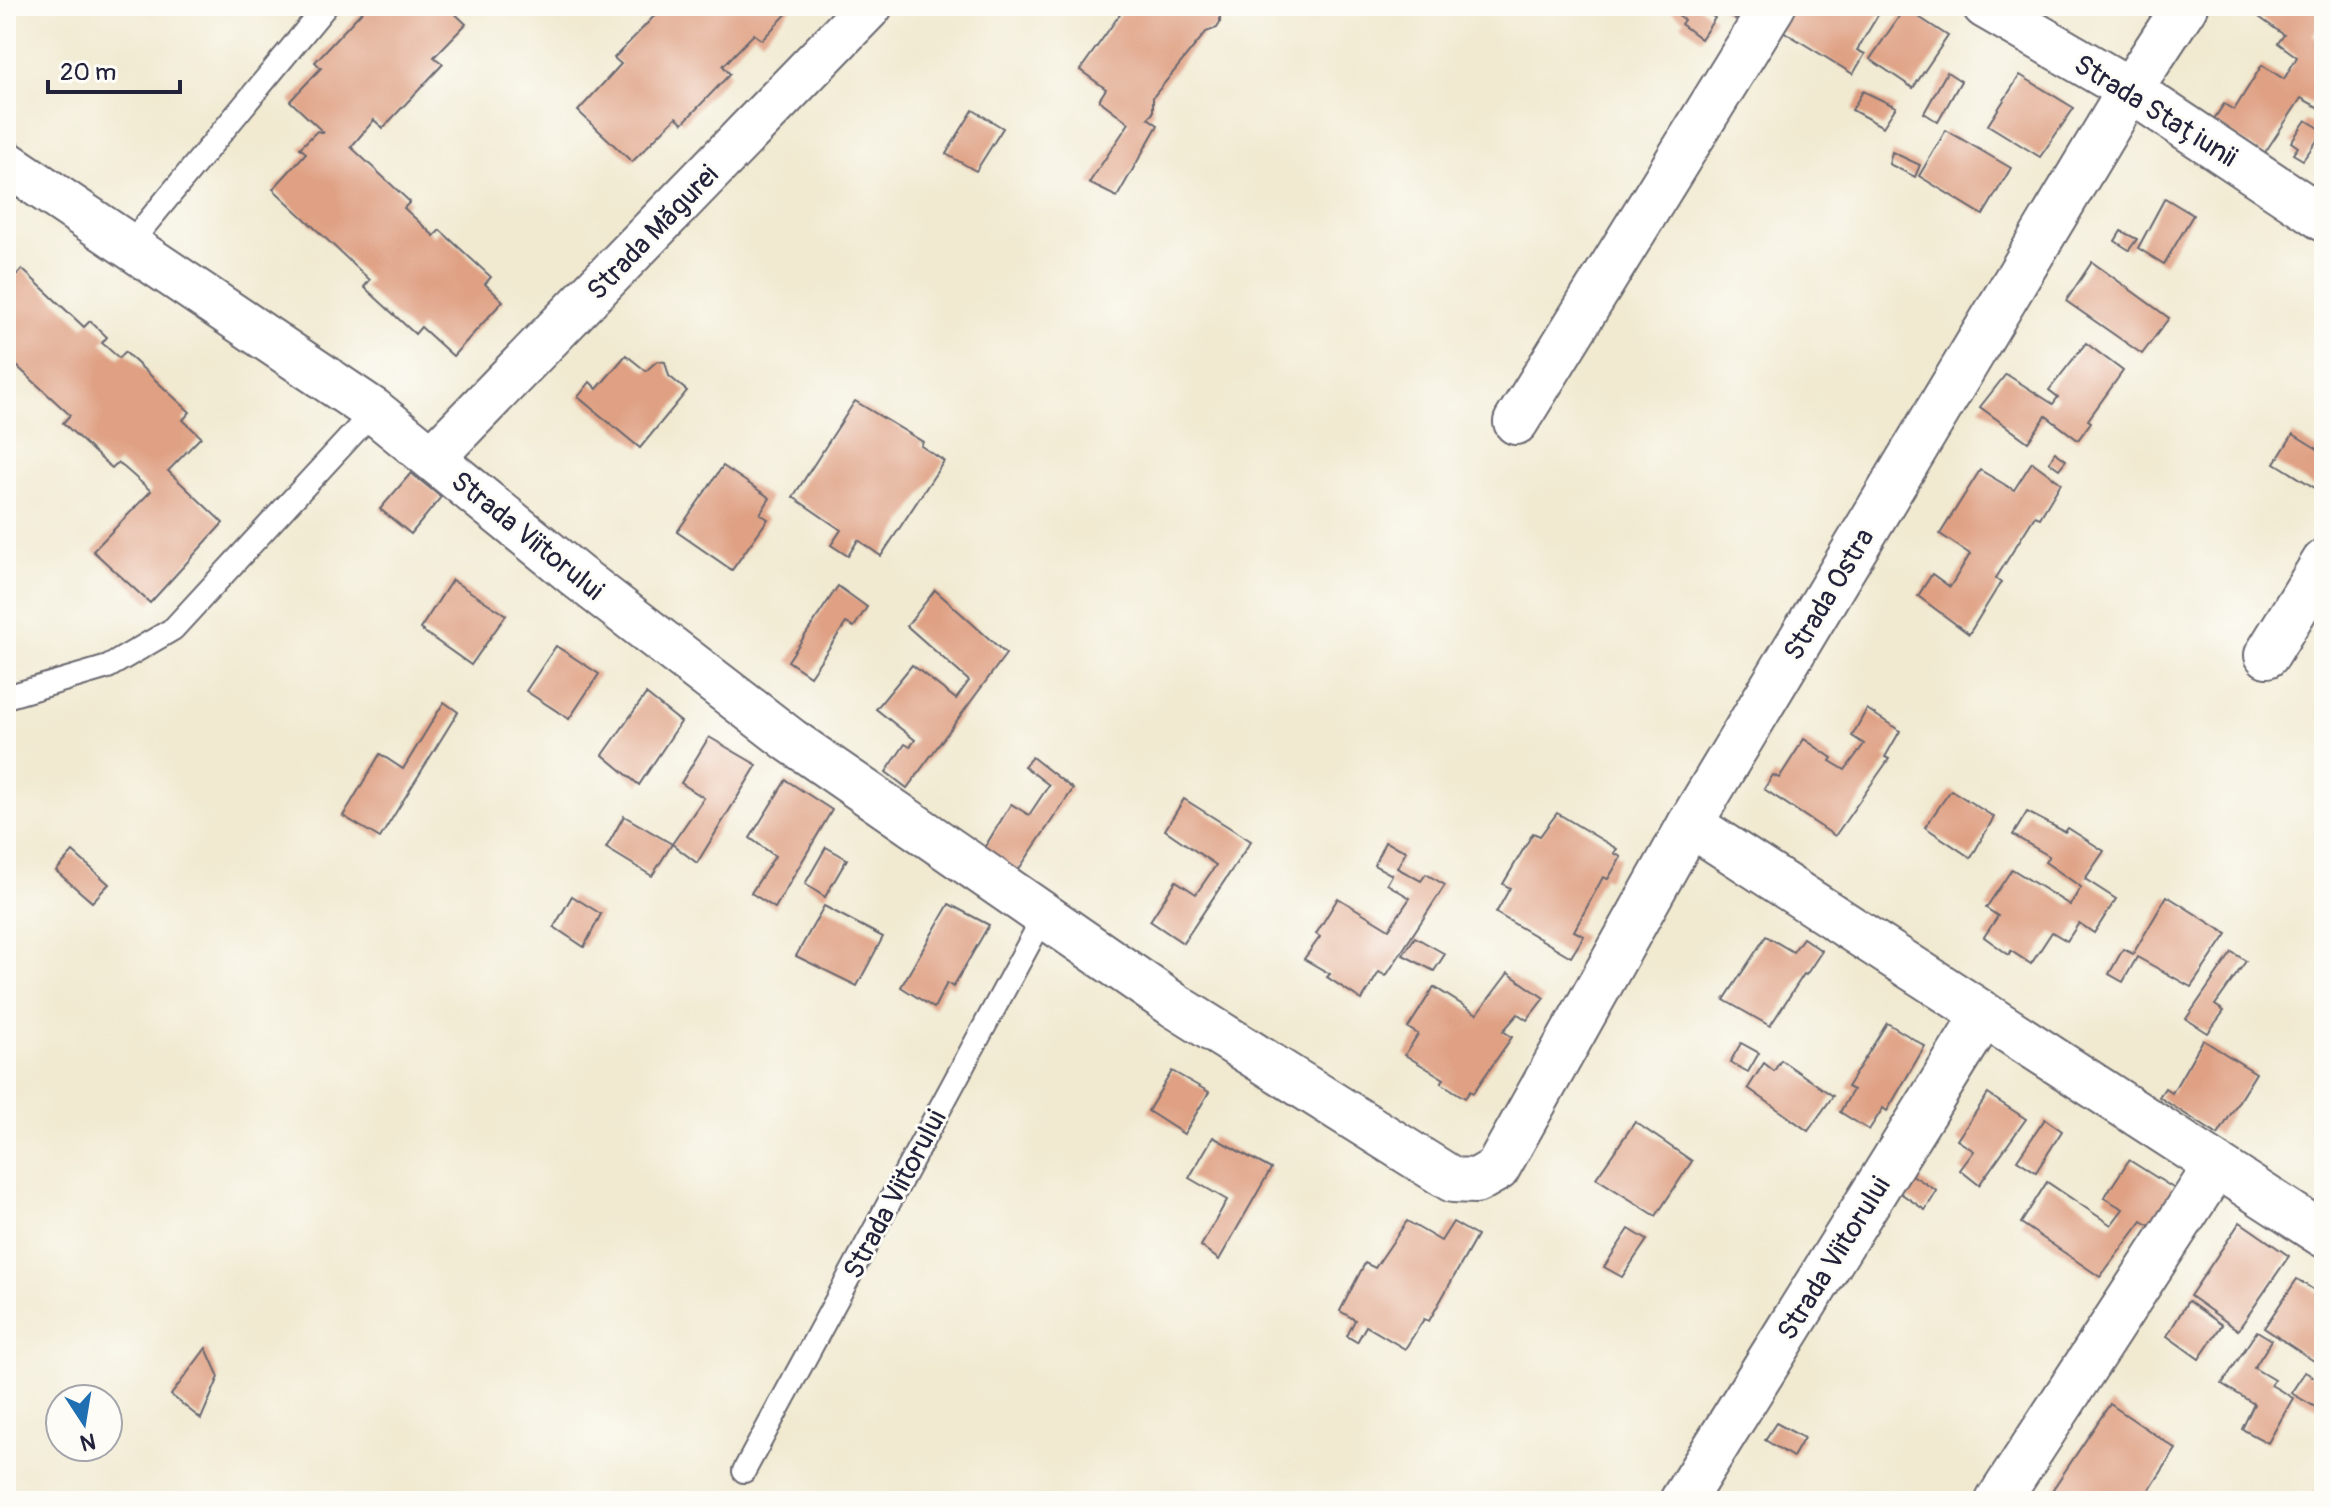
<svg xmlns="http://www.w3.org/2000/svg" width="2330" height="1507" font-family="Pangolin,sans-serif">
<style>
.building{fill:#dfa083}
.lines{fill:none;stroke-linecap:round;stroke-linejoin:round}
.service-casing{stroke:#6a6870;stroke-width:26}
.minor-casing{stroke:#6a6870;stroke-width:48}
.service{stroke:#fff;stroke-width:22}
.minor{stroke:#fff;stroke-width:44}
.labels{text-anchor:middle;stroke-width:6;stroke-linejoin:round;paint-order:stroke}
.street-label{font-size:28px;fill:#22223b;stroke:#fdfcf7}
</style>
<rect width="100%" height="100%" fill="#fdfcf7"/>
<filter id="ink" filterUnits="userSpaceOnUse"><feTurbulence type="fractalNoise" baseFrequency=".0125" numOctaves="2"/><feDisplacementMap in="SourceGraphic" scale="16" xChannelSelector="R" yChannelSelector="G"/><feConvolveMatrix kernelMatrix="1 2 1 2 8 2 1 2 1" color-interpolation-filters="sRGB"/></filter>
<filter id="wash" filterUnits="userSpaceOnUse"><feTurbulence type="fractalNoise" baseFrequency=".006" numOctaves="4" result="noise"/><feDisplacementMap in="SourceGraphic" scale="32" xChannelSelector="R" yChannelSelector="G"/><feGaussianBlur stdDeviation="1.8" result="paint"/><feColorMatrix in="noise" values="0 0 0 0 0 0 0 0 0 0 0 0 0 0 0 0 0 1.4 0 .05"/><feComposite in="paint" operator="in"/></filter>
<g filter="url(#wash)">
<rect width="100%" height="100%" fill="#f1ead1"/>
<g id="blocks">
<!-- building -->
<g class="building">
<path d="M 367,6 L 447,6 L 466,24 L 434,57 L 443,64 L 383,128 L 374,120 L 351,147 L 410,202 L 404,208 L 434,236 L 440,230 L 491,277 L 485,284 L 503,301 L 453,356 L 421,327 L 415,334 L 364,287 L 370,280 L 273,189 L 306,153 L 300,148 L 317,131 L 324,133 L 290,101 L 321,68 L 315,62 Z"/>
<path d="M 676,6 L 794,6 L 762,40 L 754,34 L 723,66 L 730,74 L 683,123 L 676,117 L 632,162 L 578,111 L 621,64 L 614,58 L 662,8 L 668,14 Z"/>
<path d="M 1126,6 L 1227,6 L 1220,16 L 1220,23 L 1217,28 L 1206,32 L 1153,97 L 1153,113 L 1148,118 L 1158,125 L 1117,197 L 1089,183 L 1129,123 L 1099,100 L 1106,89 L 1080,70 Z"/>
<path d="M 1664,6 L 1698,6 L 1715,18 L 1701,39 L 1681,24 L 1684,20 Z"/>
<path d="M 1718,6 L 1757,6 L 1743,25 Z"/>
<path d="M 1790,6 L 1874,6 L 1881,10 L 1857,50 L 1865,54 L 1853,74 L 1778,28 Z"/>
<path d="M 2266,6 L 2324,6 L 2324,19 L 2313,35 L 2324,43 L 2324,103 L 2321,109 L 2301,98 L 2264,154 L 2212,122 L 2224,104 L 2234,110 L 2262,65 L 2284,79 L 2297,57 L 2278,43 L 2284,35 L 2259,17 Z"/>
<path d="M 1905,8 L 1948,36 L 1913,88 L 1870,59 Z"/>
<path d="M 1947,72 L 1961,81 L 1938,122 L 1924,113 Z"/>
<path d="M 2020,75 L 2074,108 L 2040,157 L 1988,125 Z"/>
<path d="M 1863,91 L 1896,107 L 1883,127 L 1852,110 Z"/>
<path d="M 973,110 L 1003,128 L 976,171 L 946,154 Z"/>
<path d="M 2306,120 L 2324,131 L 2303,160 L 2293,154 L 2298,147 L 2291,142 Z"/>
<path d="M 1946,130 L 2011,168 L 1983,215 L 1919,176 Z"/>
<path d="M 1892,152 L 1920,165 L 1915,177 L 1889,164 Z"/>
<path d="M 2165,198 L 2193,215 L 2164,264 L 2138,248 Z"/>
<path d="M 2121,231 L 2137,239 L 2129,250 L 2115,241 Z"/>
<path d="M 2092,262 L 2169,318 L 2142,354 L 2066,301 Z"/>
<path d="M 22,269 L 84,327 L 90,321 L 107,337 L 102,343 L 119,358 L 125,352 L 190,412 L 183,420 L 201,437 L 168,471 L 223,523 L 150,603 L 93,551 L 151,491 L 118,462 L 112,468 L 107,464 L 63,423 L 70,415 L 6,356 L 6,286 Z"/>
<path d="M 2086,343 L 2123,371 L 2088,420 L 2091,422 L 2078,440 L 2046,416 L 2028,442 L 1980,407 L 2006,374 L 2053,404 L 2058,397 L 2049,390 Z"/>
<path d="M 626,355 L 646,371 L 657,361 L 665,362 L 669,376 L 687,391 L 640,448 L 578,397 L 590,382 L 597,389 Z"/>
<path d="M 855,401 L 923,442 L 921,446 L 944,461 L 881,556 L 858,540 L 848,556 L 831,545 L 841,530 L 793,497 Z"/>
<path d="M 2293,434 L 2324,453 L 2324,484 L 2320,491 L 2275,463 Z"/>
<path d="M 2055,452 L 2066,460 L 2059,469 L 2049,462 Z"/>
<path d="M 2032,462 L 2061,483 L 2040,518 L 2035,516 L 1996,578 L 2001,582 L 1969,634 L 1918,596 L 1932,574 L 1950,587 L 1970,554 L 1940,534 L 1980,470 L 2014,490 Z"/>
<path d="M 723,466 L 770,498 L 760,514 L 768,519 L 732,570 L 677,532 Z"/>
<path d="M 411,473 L 441,497 L 411,534 L 380,509 Z"/>
<path d="M 452,580 L 506,615 L 471,665 L 420,629 Z"/>
<path d="M 838,586 L 867,607 L 854,627 L 846,623 L 810,676 L 788,661 Z"/>
<path d="M 935,590 L 1006,654 L 907,788 L 886,772 L 905,744 L 910,747 L 915,740 L 876,709 L 912,665 L 956,699 L 969,681 L 907,626 Z"/>
<path d="M 556,646 L 599,674 L 569,719 L 526,691 Z"/>
<path d="M 646,694 L 681,722 L 639,785 L 603,755 Z"/>
<path d="M 444,702 L 458,712 L 380,838 L 343,816 L 380,754 L 403,769 Z"/>
<path d="M 1867,709 L 1900,731 L 1885,757 L 1889,759 L 1835,836 L 1764,789 L 1773,775 L 1779,778 L 1804,739 L 1832,758 L 1830,761 L 1845,770 L 1864,744 L 1852,736 Z"/>
<path d="M 709,737 L 757,765 L 697,863 L 672,844 L 704,798 L 681,783 Z"/>
<path d="M 1032,757 L 1073,789 L 1017,872 L 983,850 L 1011,804 L 1029,815 L 1049,785 L 1024,766 Z"/>
<path d="M 786,780 L 832,810 L 775,908 L 751,893 L 775,856 L 750,838 Z"/>
<path d="M 1951,790 L 1994,817 L 1971,858 L 1925,827 Z"/>
<path d="M 1184,799 L 1251,841 L 1183,943 L 1150,921 L 1176,881 L 1196,894 L 1216,865 L 1165,830 Z"/>
<path d="M 2027,812 L 2065,832 L 2068,828 L 2104,851 L 2085,879 L 2116,899 L 2094,933 L 2079,923 L 2067,941 L 2052,932 L 2031,964 L 2011,951 L 2009,955 L 1984,937 L 1998,916 L 1986,908 L 2012,869 L 2070,905 L 2081,887 L 2045,862 L 2049,856 L 2013,835 Z"/>
<path d="M 1557,813 L 1617,849 L 1614,853 L 1621,857 L 1608,879 L 1603,877 L 1574,931 L 1584,936 L 1571,957 L 1496,913 L 1510,888 L 1503,884 L 1533,833 L 1540,836 Z"/>
<path d="M 624,816 L 672,844 L 652,876 L 606,848 Z"/>
<path d="M 1385,842 L 1406,851 L 1397,868 L 1421,881 L 1426,874 L 1445,885 L 1386,976 L 1379,972 L 1362,1000 L 1327,977 L 1330,974 L 1304,959 L 1320,937 L 1316,934 L 1338,898 L 1389,929 L 1410,898 L 1387,884 L 1392,875 L 1374,865 Z"/>
<path d="M 826,847 L 847,859 L 825,897 L 805,884 Z"/>
<path d="M 73,852 L 109,884 L 92,902 L 56,871 Z"/>
<path d="M 572,896 L 601,914 L 584,947 L 554,927 Z"/>
<path d="M 2167,896 L 2227,934 L 2191,987 L 2137,957 L 2123,982 L 2109,974 L 2123,949 L 2133,954 Z"/>
<path d="M 949,904 L 989,925 L 953,987 L 947,983 L 934,1008 L 901,987 Z"/>
<path d="M 824,906 L 883,937 L 857,986 L 796,956 Z"/>
<path d="M 1766,936 L 1793,952 L 1803,938 L 1822,951 L 1806,975 L 1804,974 L 1770,1026 L 1724,1000 Z"/>
<path d="M 1415,937 L 1445,954 L 1434,971 L 1403,955 Z"/>
<path d="M 2232,952 L 2246,961 L 2215,1005 L 2224,1011 L 2208,1033 L 2186,1019 Z"/>
<path d="M 1508,973 L 1544,998 L 1527,1020 L 1518,1014 L 1503,1031 L 1512,1037 L 1473,1093 L 1470,1091 L 1465,1098 L 1441,1083 L 1444,1079 L 1405,1055 L 1418,1034 L 1408,1028 L 1434,987 L 1477,1014 Z"/>
<path d="M 1887,1023 L 1925,1046 L 1887,1111 L 1883,1108 L 1869,1130 L 1840,1112 L 1853,1090 L 1847,1087 Z"/>
<path d="M 2203,1040 L 2256,1073 L 2218,1135 L 2159,1097 L 2165,1088 L 2172,1093 Z"/>
<path d="M 1741,1043 L 1759,1053 L 1748,1072 L 1730,1062 Z"/>
<path d="M 1781,1060 L 1833,1096 L 1808,1131 L 1748,1088 L 1764,1063 L 1774,1071 Z"/>
<path d="M 1172,1071 L 1209,1092 L 1184,1134 L 1148,1111 Z"/>
<path d="M 1988,1094 L 2026,1119 L 1979,1185 L 1960,1170 L 1974,1151 L 1957,1140 Z"/>
<path d="M 2045,1119 L 2062,1131 L 2036,1172 L 2017,1160 Z"/>
<path d="M 1635,1122 L 1692,1161 L 1656,1216 L 1596,1178 Z"/>
<path d="M 1213,1137 L 1271,1169 L 1219,1260 L 1201,1246 L 1227,1200 L 1189,1178 Z"/>
<path d="M 2129,1160 L 2178,1191 L 2155,1229 L 2142,1221 L 2100,1277 L 2021,1223 L 2047,1182 L 2111,1225 L 2123,1209 L 2104,1198 Z"/>
<path d="M 1909,1173 L 1937,1191 L 1925,1210 L 1896,1190 Z"/>
<path d="M 1407,1221 L 1441,1241 L 1453,1222 L 1477,1236 L 1429,1321 L 1424,1319 L 1405,1349 L 1366,1326 L 1357,1342 L 1347,1336 L 1355,1320 L 1340,1311 L 1365,1263 L 1375,1268 Z"/>
<path d="M 2240,1222 L 2289,1256 L 2238,1330 L 2190,1296 Z"/>
<path d="M 1629,1229 L 1647,1240 L 1622,1277 L 1604,1267 Z"/>
<path d="M 2297,1279 L 2320,1294 L 2324,1289 L 2323,1367 L 2264,1328 Z"/>
<path d="M 2188,1301 L 2222,1325 L 2199,1359 L 2167,1336 Z"/>
<path d="M 2257,1331 L 2272,1340 L 2254,1368 L 2274,1380 L 2271,1385 L 2293,1398 L 2268,1443 L 2242,1429 L 2254,1404 L 2222,1384 Z"/>
<path d="M 206,1348 L 219,1377 L 201,1419 L 171,1395 Z"/>
<path d="M 2305,1372 L 2324,1383 L 2324,1412 L 2291,1393 Z"/>
<path d="M 2110,1404 L 2176,1449 L 2143,1500 L 2045,1501 Z"/>
<path d="M 1776,1423 L 1804,1438 L 1793,1457 L 1765,1440 Z"/>
<path d="M 2324,1481 L 2324,1501 L 2307,1501 Z"/>
</g>
</g>
</g>
<g filter="url(#ink)">
<use href="#blocks" fill-opacity="0" stroke="#6a6870" stroke-width="2"/>
<g class="lines">
<!-- service casing -->
<g class="service-casing">
<g id="service">
<path d="M 127,247 L 326,6"/>
<path d="M 6,697 L 108,667 L 173,629 L 374,411"/>
<path d="M 744,1471 L 1044,916"/>
</g>
</g>
<!-- minor casing -->
<g class="minor-casing">
<g id="minor">
<path d="M 1985,6 L 2130,90 L 2324,219"/>
<path d="M 6,163 L 374,411 L 578,577 L 790,740 L 1174,1005 L 1453,1180 L 1476,1181 L 1497,1169 L 1690,824 L 2130,90 L 2185,6"/>
<path d="M 1516,422 L 1773,6"/>
<path d="M 433,457 L 870,6"/>
<path d="M 2267,655 L 2324,562"/>
<path d="M 1690,824 L 2324,1235"/>
<path d="M 1682,1501 L 1984,1015"/>
<path d="M 1998,1501 L 2216,1166"/>
</g>
</g>
<!-- service -->
<use href="#service" class="service"/>
<!-- minor -->
<use href="#minor" class="minor"/>
</g>
</g>
<g class="labels">
<!-- street labels -->
<g class="street-label">
<text transform="translate(2156 110) rotate(32)" y="10">Strada Stațiunii</text>
<text transform="translate(652 232) rotate(-46)" y="10">Strada Măgurei</text>
<text transform="translate(528 535) rotate(39)" y="10">Strada Viitorului</text>
<text transform="translate(1828 594) rotate(-59)" y="10">Strada Ostra</text>
<text transform="translate(894 1194) rotate(-62)" y="10">Strada Viitorului</text>
<text transform="translate(1833 1258) rotate(-58)" y="10">Strada Viitorului</text>
</g>
</g>
<!-- margin -->
<rect width="2330" height="1507" fill="none" stroke="#fdfcf7" stroke-width="32"/>
<!-- north arrow -->
<g transform="translate(84 1423) rotate(168)"><circle r="38" fill="#fdfcf7" stroke="#a5a5ac" stroke-width="2"/>
<path d="M0-6L14 30L0 20L-14 30Z" fill="#1f6fb2"/>
<text y="-12" font-size="22" font-weight="bold" text-anchor="middle" fill="#22223b">N</text>
</g>
<!-- scale -->
<path d="M48 80v12h132v-12" fill="none" stroke="#22223b" stroke-width="4"/>
<text x="60" y="80" font-size="24" fill="#22223b" stroke="#fdfcf7" stroke-width="6" paint-order="stroke">20 m</text>
</svg>
